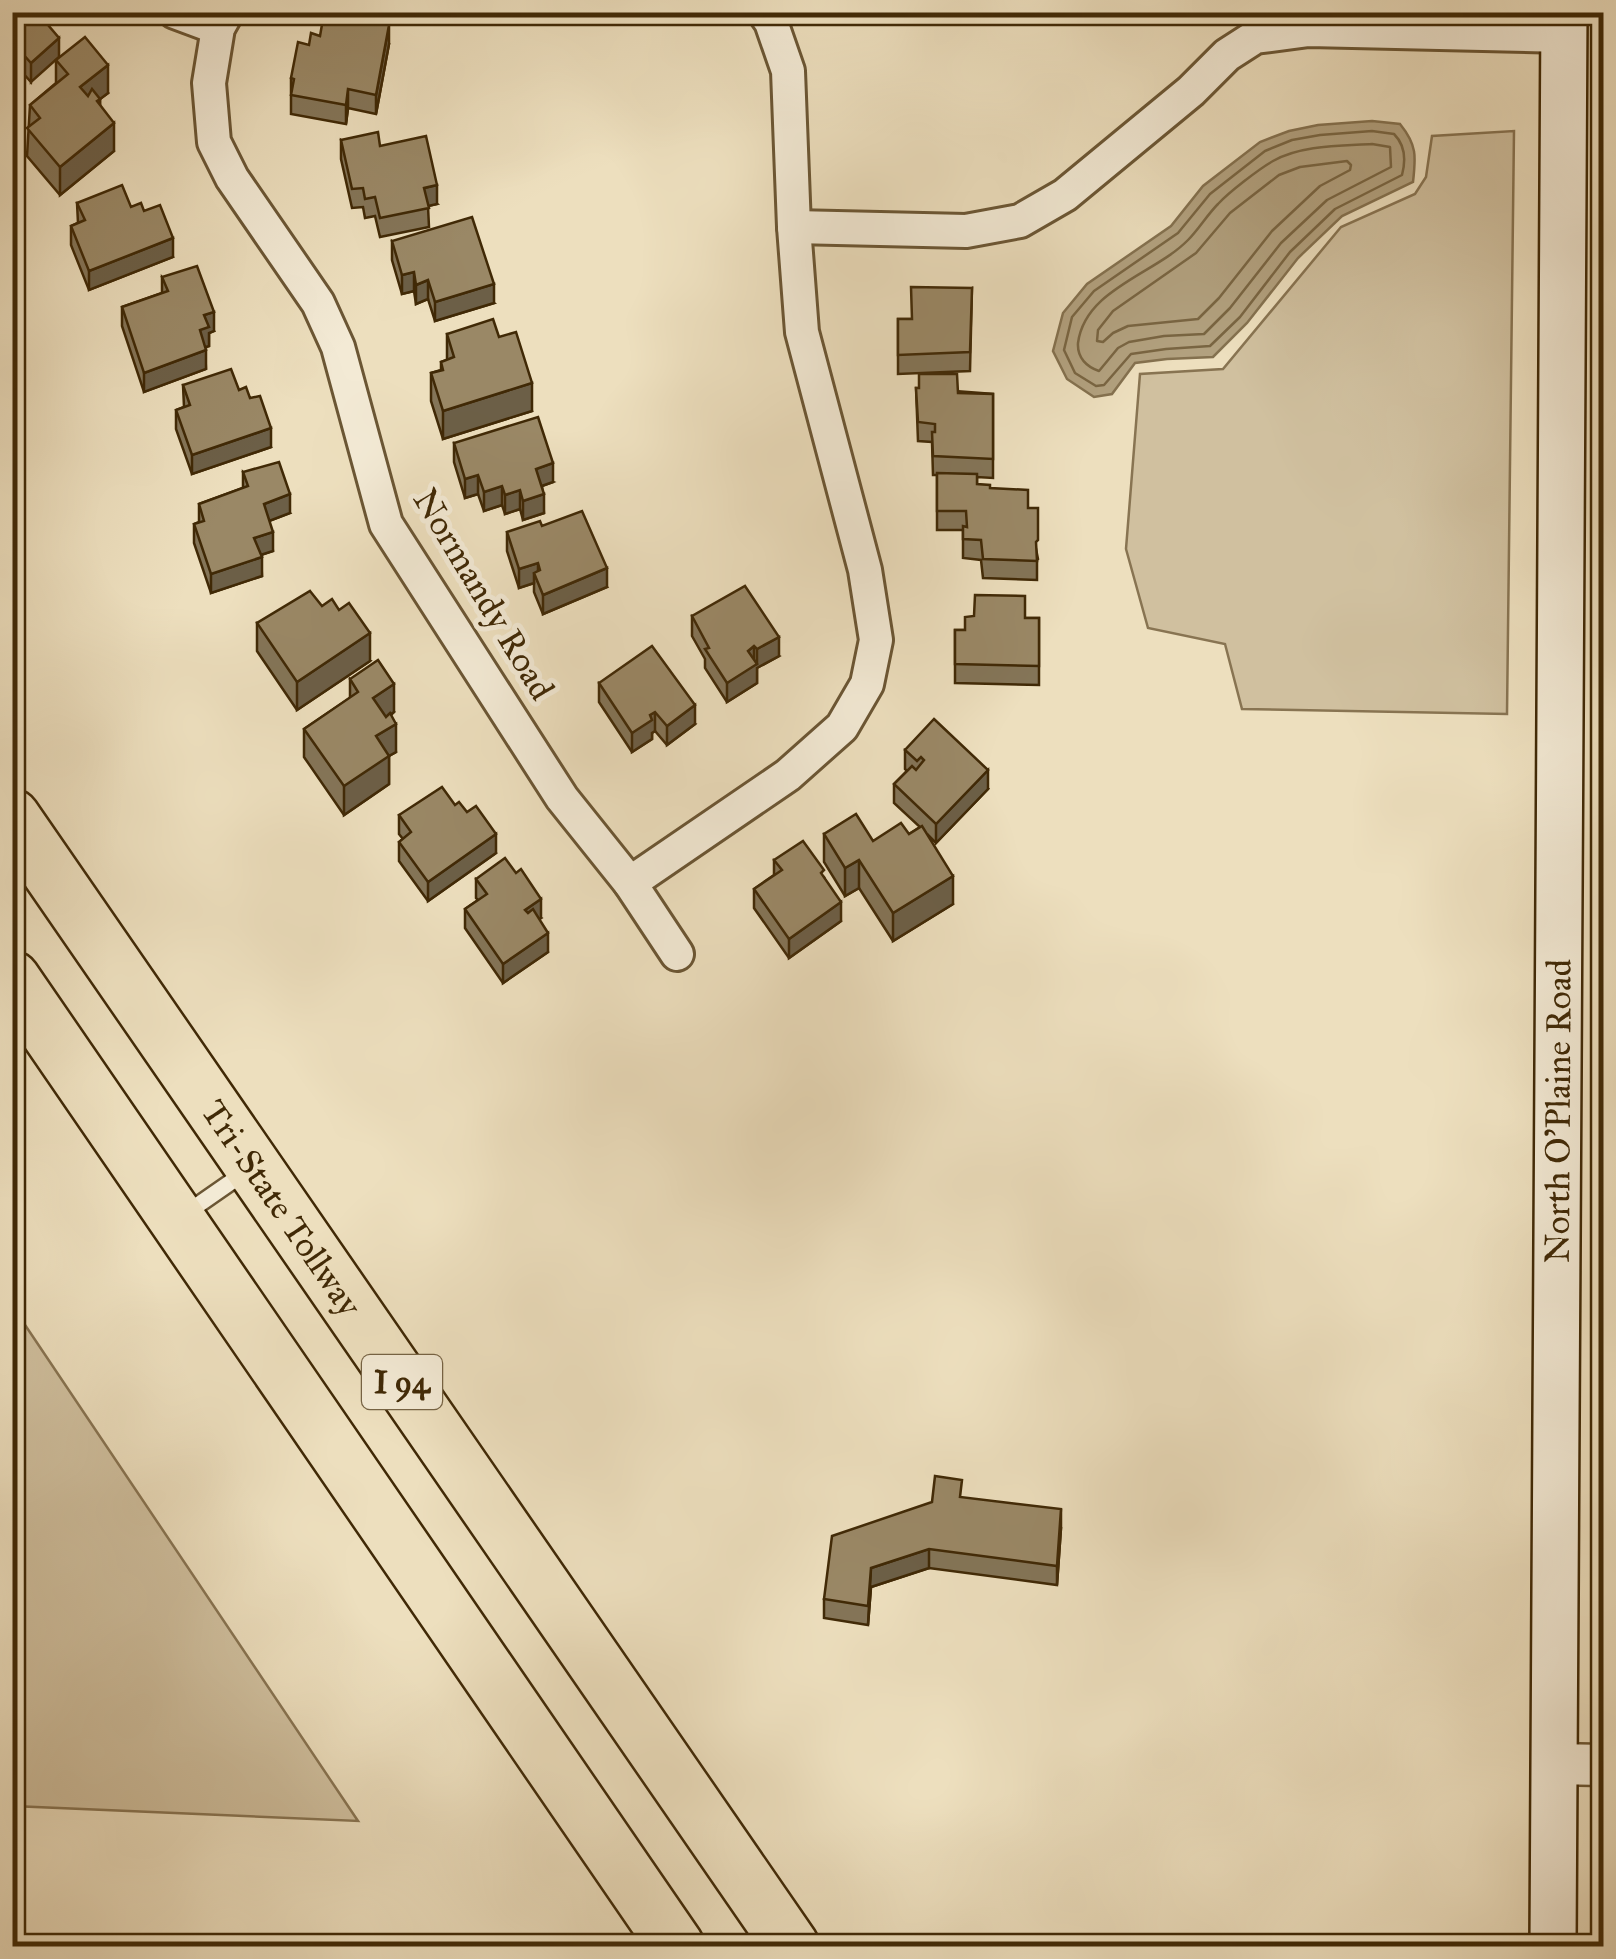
<svg xmlns="http://www.w3.org/2000/svg" width="1616" height="1959" font-family="'IM FELL Great Primer',serif">
<style>
.green{fill:#d0c09f;stroke:#887452;stroke-width:2.5}
.water{fill:#b2a17f;stroke:#84714f;stroke-width:2.5}
.lines{fill:none;stroke-linecap:round;stroke-linejoin:round}
.shore{stroke:#796542;stroke-width:2.5}
.service-casing{stroke:#6b5634;stroke-width:20}
.minor-casing{stroke:#6b5634;stroke-width:38}
.tertiary-casing{stroke:#6b5634;stroke-width:45}
.secondary-casing{stroke:#402906;stroke-width:50}
.motorway-casing{stroke:#402906;stroke-width:60}
.service{stroke:#f3ead5;stroke-width:15}
.minor{stroke:#f3ead5;stroke-width:32}
.tertiary{stroke:#f3ead5;stroke-width:40}
.secondary{stroke:#f3ead5;stroke-width:45}
.motorway{stroke:#eddfbe;stroke-width:55}
.wall{fill:#847558;stroke:#402906;stroke-width:2.5}
.shaded-wall{fill:#6c5f47;stroke:#402906;stroke-width:2.5}
.building{fill:#9a8866;stroke:#402906;stroke-width:2.5}
.labels{text-anchor:middle;stroke-width:10;stroke-linejoin:round;paint-order:stroke}
.shield{fill:#f3ead5;stroke:#766344;stroke-width:2.5}
.shield-label{font-size:32px;font-weight:bold;fill:#402906}
.street-label{font-size:35px;fill:#402906;stroke:#f3ead5}
</style>
<rect width="100%" height="100%" fill="#eddfbe"/>
<filter id="stains"><feTurbulence type="fractalNoise" baseFrequency=".002" numOctaves="4"/><feColorMatrix values="0 0 0 0 .2 0 0 0 0 .09 0 0 0 0 .02 0 0 0 .5 -.17"/></filter>
<radialGradient id="worn" r=".72"><stop offset=".6" stop-color="#630" stop-opacity="0"/><stop offset="1" stop-color="#630" stop-opacity=".3"/></radialGradient>
<!-- green -->
<g class="green">
<path d="M 1514,131 L 1507,714 L 1242,709 L 1225,644 L 1148,628 L 1126,549 L 1140,374 L 1223,369 L 1341,227 L 1415,194 L 1426,177 L 1432,136 Z"/>
<path d="M 13,1307 L 358,1821 L 13,1806 Z"/>
</g>
<!-- water -->
<path class="water" d="M 1372,121 L 1400,124 C 1417,145 1416,156 1413,182 L 1342,216 L 1298,258 L 1247,323 L 1213,357 L 1167,359 L 1135,363 L 1112,394 L 1094,397 L 1067,379 L 1053,351 L 1063,313 L 1087,284 L 1171,226 L 1203,186 L 1260,142 L 1289,131 L 1318,125 Z"/>
<g class="lines">
<!-- shore -->
<g class="shore">
<path d="M 1372,131 L 1394,134 C 1405,145 1406,160 1402,175 L 1335,209 L 1290,252 L 1240,317 L 1210,346 L 1166,349 L 1131,354 L 1104,385 L 1096,386 L 1075,373 L 1064,350 L 1072,317 L 1094,291 L 1178,233 L 1210,194 L 1265,151 L 1292,140 L 1320,135 Z"/>
<path d="M 1372,144 L 1390,147 L 1391,167 L 1327,200 L 1281,243 L 1230,308 L 1204,334 L 1164,336 L 1129,342 L 1118,348 L 1099,371 C 1087,367 1077,358 1078,343 C 1085,289 1155,274 1188,240 C 1199,229 1207,215 1218,204 C 1229,192 1259,169 1273,161 C 1302,145 1340,146 1372,144 Z"/>
<path d="M 1347,161 L 1351,165 L 1350,170 L 1320,186 L 1272,231 L 1219,298 L 1198,319 L 1128,326 L 1113,333 L 1103,342 L 1097,341 L 1098,330 L 1113,311 L 1196,253 L 1230,213 L 1279,175 L 1300,167 Z"/>
</g>
<!-- service casing -->
<g class="service-casing">
<path id="service" d="M 185,1214 L 244,1173"/>
</g>
<!-- minor casing -->
<g class="minor-casing">
<g id="minor">
<path d="M 175,12 L 218,28"/>
<path d="M 227,12 L 218,28 L 209,83 L 214,142 L 232,178 L 318,303 L 338,347 L 386,524 L 562,798 L 630,883 L 677,954"/>
<path d="M 794,227 L 966,231 L 1020,221 L 1065,195 L 1191,91 L 1227,55 L 1255,37 L 1309,30 L 1564,36"/>
<path d="M 630,883 L 788,775 L 842,727 L 867,684 L 876,640 L 865,570 L 802,332 L 794,227 L 788,71 L 771,22 L 764,12"/>
</g>
</g>
<!-- tertiary casing -->
<g class="tertiary-casing">
<path id="tertiary" d="M 1554,1764 L 1604,1765"/>
</g>
<!-- secondary casing -->
<g class="secondary-casing">
<g id="secondary">
<path id="s1" d="M 1553,1946 L 1564,12"/>
</g>
</g>
<!-- motorway casing -->
<g class="motorway-casing">
<g id="motorway">
<path id="s2" d="M 12,817 L 791,1946"/>
<path d="M 12,979 L 676,1946"/>
</g>
</g>
<!-- service -->
<use href="#service" class="service"/>
<!-- minor -->
<use href="#minor" class="minor"/>
<!-- tertiary -->
<use href="#tertiary" class="tertiary"/>
<!-- secondary -->
<use href="#secondary" class="secondary"/>
<!-- motorway -->
<use href="#motorway" class="motorway"/>
</g>
<!-- wall -->
<g class="wall">
<path d="M 12,12 L 37,12 L 31,82 L 21,71 Z"/>
<path d="M 320,36 L 389,44 L 376,114 L 348,108 L 346,124 L 291,114 L 291,78 L 309,45 Z"/>
<path d="M 56,60 L 108,93 L 100,99 L 100,106 L 114,151 L 60,195 L 27,156 L 30,105 L 56,83 Z"/>
<path d="M 341,140 L 437,204 L 428,206 L 429,227 L 380,237 L 375,216 L 365,218 L 363,207 L 352,208 L 341,159 Z"/>
<path d="M 77,203 L 144,211 L 173,257 L 89,290 L 71,245 L 71,226 L 78,223 Z"/>
<path d="M 392,241 L 494,303 L 435,321 L 428,299 L 416,304 L 414,291 L 402,294 L 392,260 Z"/>
<path d="M 162,277 L 214,331 L 209,333 L 209,346 L 205,347 L 206,369 L 144,392 L 122,326 L 122,307 L 162,293 Z"/>
<path d="M 972,288 L 970,371 L 898,374 L 898,319 L 911,319 Z"/>
<path d="M 447,334 L 499,337 L 532,411 L 443,439 L 431,401 L 431,373 L 441,370 L 441,362 L 447,360 Z"/>
<path d="M 183,385 L 239,390 L 271,447 L 192,474 L 176,429 L 176,410 L 184,407 Z"/>
<path d="M 916,388 L 993,394 L 993,478 L 977,477 L 977,484 L 990,488 L 1028,508 L 1038,559 L 1037,560 L 1037,580 L 983,578 L 981,560 L 963,558 L 963,530 L 937,530 L 937,475 L 933,475 L 932,442 L 918,441 Z"/>
<path d="M 454,443 L 553,482 L 542,486 L 544,513 L 523,520 L 520,509 L 505,514 L 502,505 L 484,511 L 478,494 L 465,498 L 454,462 Z"/>
<path d="M 243,472 L 290,513 L 269,521 L 273,551 L 261,555 L 262,576 L 211,593 L 194,543 L 194,524 L 199,522 L 199,504 L 243,488 Z"/>
<path d="M 542,526 L 607,587 L 543,614 L 534,592 L 534,583 L 519,588 L 507,551 L 507,532 Z"/>
<path d="M 692,616 L 779,656 L 757,668 L 757,683 L 727,702 L 705,668 L 705,659 L 692,636 Z"/>
<path d="M 1025,618 L 1039,618 L 1039,685 L 955,683 L 955,630 L 965,630 Z"/>
<path d="M 257,623 L 370,661 L 297,710 L 257,651 Z"/>
<path d="M 350,679 L 394,712 L 391,715 L 396,752 L 389,756 L 389,784 L 344,815 L 304,757 L 304,729 L 350,698 Z"/>
<path d="M 599,683 L 695,724 L 667,745 L 655,731 L 652,733 L 652,739 L 632,752 L 599,702 Z"/>
<path d="M 905,750 L 988,789 L 936,843 L 927,834 L 953,904 L 893,941 L 859,888 L 845,896 L 824,862 L 824,834 L 873,841 L 909,834 L 920,827 L 894,803 L 894,784 L 907,771 L 905,769 Z"/>
<path d="M 455,805 L 467,812 L 496,853 L 428,901 L 399,861 L 399,842 L 403,839 L 399,834 L 399,815 Z"/>
<path d="M 774,860 L 824,877 L 841,921 L 789,958 L 754,908 L 754,889 L 774,875 Z"/>
<path d="M 476,879 L 541,918 L 539,919 L 548,952 L 503,983 L 465,928 L 465,909 L 478,900 L 476,898 Z"/>
<path d="M 962,1498 L 1061,1528 L 1057,1585 L 929,1568 L 871,1587 L 868,1625 L 824,1618 L 824,1599 Z"/>
</g>
<!-- shaded-wall -->
<g class="shaded-wall">
<path d="M 1092,12 L 1105,12 L 1092,20 Z"/>
<path d="M 389,25 L 389,44 L 376,114 L 376,95 Z"/>
<path d="M 59,38 L 59,57 L 31,82 L 31,63 Z"/>
<path d="M 21,52 L 21,71 L 12,78 L 12,59 Z"/>
<path d="M 108,65 L 108,93 L 100,99 L 100,127 L 80,115 L 80,87 Z"/>
<path d="M 348,89 L 348,108 L 346,124 L 346,105 Z"/>
<path d="M 114,123 L 114,151 L 60,195 L 60,167 Z"/>
<path d="M 437,185 L 437,204 L 424,207 L 424,188 Z"/>
<path d="M 173,238 L 173,257 L 89,290 L 89,271 Z"/>
<path d="M 414,272 L 414,291 L 402,294 L 402,275 Z"/>
<path d="M 428,280 L 428,299 L 416,304 L 416,285 Z"/>
<path d="M 494,284 L 494,303 L 435,321 L 435,302 Z"/>
<path d="M 214,312 L 214,331 L 209,333 L 209,346 L 200,349 L 200,330 L 204,315 Z"/>
<path d="M 206,350 L 206,369 L 144,392 L 144,373 Z"/>
<path d="M 532,383 L 532,411 L 443,439 L 443,411 Z"/>
<path d="M 271,428 L 271,447 L 192,474 L 192,455 Z"/>
<path d="M 553,463 L 553,482 L 536,488 L 536,469 Z"/>
<path d="M 478,475 L 478,494 L 465,498 L 465,479 Z"/>
<path d="M 502,486 L 502,505 L 484,511 L 484,492 Z"/>
<path d="M 520,490 L 520,509 L 505,514 L 505,495 Z"/>
<path d="M 290,494 L 290,513 L 264,523 L 264,504 Z"/>
<path d="M 544,494 L 544,513 L 523,520 L 523,501 Z"/>
<path d="M 273,532 L 273,551 L 254,557 L 254,538 Z"/>
<path d="M 262,557 L 262,576 L 211,593 L 211,574 Z"/>
<path d="M 538,563 L 538,582 L 534,573 L 534,583 L 519,588 L 519,569 Z"/>
<path d="M 607,568 L 607,587 L 543,614 L 543,595 Z"/>
<path d="M 370,633 L 370,661 L 297,710 L 297,682 Z"/>
<path d="M 779,637 L 779,656 L 757,668 L 757,683 L 727,702 L 727,683 L 748,651 L 754,646 L 754,665 L 757,664 L 757,649 Z"/>
<path d="M 394,684 L 394,712 L 373,726 L 373,698 Z"/>
<path d="M 695,705 L 695,724 L 667,745 L 667,726 Z"/>
<path d="M 655,712 L 655,731 L 652,733 L 652,739 L 632,752 L 632,733 L 650,715 Z"/>
<path d="M 396,724 L 396,752 L 389,756 L 389,784 L 344,815 L 344,786 L 376,736 Z"/>
<path d="M 988,770 L 988,789 L 936,843 L 936,824 Z"/>
<path d="M 496,834 L 496,853 L 428,901 L 428,882 Z"/>
<path d="M 859,860 L 859,888 L 845,896 L 845,868 Z"/>
<path d="M 953,876 L 953,904 L 893,941 L 893,913 Z"/>
<path d="M 541,899 L 541,918 L 525,929 L 525,910 Z"/>
<path d="M 841,902 L 841,921 L 789,958 L 789,939 Z"/>
<path d="M 548,933 L 548,952 L 503,983 L 503,964 Z"/>
<path d="M 1061,1509 L 1061,1528 L 1057,1585 L 1057,1566 Z"/>
<path d="M 929,1549 L 929,1568 L 871,1587 L 868,1625 L 871,1568 Z"/>
</g>
<!-- building -->
<g class="building">
<path d="M 12,12 L 37,12 L 59,38 L 31,63 L 21,52 L 12,59 Z"/>
<path d="M 324,13 L 389,25 L 376,95 L 348,89 L 346,105 L 291,95 L 294,79 L 291,78 L 298,42 L 309,45 L 311,33 L 320,36 Z"/>
<path d="M 85,37 L 108,65 L 80,87 L 88,96 L 92,89 L 100,99 L 97,101 L 114,123 L 60,167 L 27,128 L 40,118 L 30,105 L 68,74 L 56,60 Z"/>
<path d="M 378,132 L 380,146 L 426,136 L 437,185 L 424,188 L 429,208 L 380,218 L 375,197 L 365,199 L 363,188 L 352,189 L 341,140 Z"/>
<path d="M 122,185 L 131,207 L 141,203 L 144,211 L 160,205 L 173,238 L 89,271 L 71,226 L 85,220 L 77,203 Z"/>
<path d="M 472,217 L 494,284 L 435,302 L 428,280 L 416,285 L 414,272 L 402,275 L 392,241 Z"/>
<path d="M 197,266 L 214,312 L 204,315 L 209,327 L 200,330 L 206,350 L 144,373 L 122,307 L 168,291 L 162,277 Z"/>
<path d="M 911,287 L 972,288 L 970,352 L 898,355 L 898,319 L 912,319 Z"/>
<path d="M 493,319 L 499,337 L 516,332 L 532,383 L 443,411 L 431,373 L 443,370 L 441,362 L 454,357 L 447,334 Z"/>
<path d="M 231,369 L 239,390 L 246,387 L 250,398 L 260,396 L 271,428 L 192,455 L 176,410 L 190,405 L 183,385 Z"/>
<path d="M 919,374 L 957,374 L 958,393 L 993,394 L 993,459 L 933,456 L 932,432 L 935,432 L 935,424 L 918,422 L 916,388 L 919,388 Z"/>
<path d="M 538,417 L 553,463 L 536,469 L 544,494 L 523,501 L 520,490 L 505,495 L 502,486 L 484,492 L 478,475 L 465,479 L 454,443 Z"/>
<path d="M 279,462 L 290,494 L 264,504 L 273,532 L 254,538 L 262,557 L 211,574 L 194,524 L 204,521 L 199,504 L 248,486 L 243,472 Z"/>
<path d="M 937,473 L 977,474 L 977,484 L 990,485 L 990,488 L 1028,490 L 1028,508 L 1038,508 L 1038,540 L 1036,542 L 1037,561 L 983,559 L 981,540 L 963,539 L 963,526 L 967,527 L 966,511 L 937,511 Z"/>
<path d="M 582,511 L 607,568 L 543,595 L 534,573 L 540,570 L 538,563 L 519,569 L 507,532 L 540,521 L 542,526 Z"/>
<path d="M 745,586 L 779,637 L 757,649 L 754,646 L 748,651 L 757,664 L 727,683 L 705,649 L 709,648 L 692,616 Z"/>
<path d="M 310,591 L 322,606 L 332,599 L 339,610 L 349,603 L 370,633 L 297,682 L 257,623 Z"/>
<path d="M 975,595 L 1025,596 L 1025,618 L 1039,618 L 1039,666 L 955,664 L 955,630 L 965,630 L 965,617 L 974,616 Z"/>
<path d="M 652,646 L 695,705 L 667,726 L 655,712 L 650,715 L 652,720 L 632,733 L 599,683 Z"/>
<path d="M 378,660 L 394,684 L 373,698 L 386,717 L 390,713 L 396,724 L 376,736 L 389,756 L 344,786 L 304,729 L 358,692 L 350,679 Z"/>
<path d="M 934,719 L 988,770 L 936,824 L 894,784 L 912,766 L 916,770 L 924,760 L 921,757 L 917,761 L 905,750 Z"/>
<path d="M 442,787 L 455,805 L 459,802 L 467,812 L 476,806 L 496,834 L 428,882 L 399,842 L 411,832 L 399,815 Z"/>
<path d="M 856,814 L 873,841 L 901,823 L 909,834 L 922,826 L 953,876 L 893,913 L 859,860 L 845,868 L 824,834 Z"/>
<path d="M 803,841 L 824,870 L 821,873 L 841,902 L 789,939 L 754,889 L 782,870 L 774,860 Z"/>
<path d="M 505,858 L 516,873 L 521,869 L 541,899 L 525,910 L 528,913 L 533,909 L 548,933 L 503,964 L 465,909 L 487,894 L 476,879 Z"/>
<path d="M 935,1476 L 962,1480 L 960,1497 L 1061,1509 L 1057,1566 L 929,1549 L 871,1568 L 868,1606 L 824,1599 L 832,1536 L 932,1502 Z"/>
</g>
<g class="labels">
<!-- shield labels -->
<rect class="shield" x="362" y="1355" width="80" height="54" rx="8"/>
<g class="shield-label">
<text x="402" y="1393">I 94</text>
</g>
<!-- street labels -->
<g class="street-label">
<text transform="translate(484 594) rotate(59)" y="12">Normandy Road</text>
<text dy="12" stroke="none"><textPath href="#s1" startOffset="835">North O'Plaine Road</textPath></text>
<text dy="12" stroke="none"><textPath href="#s2" startOffset="475">Tri-State Tollway</textPath></text>
</g>
</g>
<!-- margin -->
<rect width="1616" height="1959" fill="none" stroke="#eddfbe" stroke-width="50"/>
<rect x="15" y="15" width="1586" height="1929" fill="none" stroke="#402906" stroke-width="5"/>
<rect x="25" y="25" width="1566" height="1909" fill="none" stroke="#402906" stroke-width="2.5"/>
<rect width="100%" height="100%" filter="url(#stains)"/>
<rect width="100%" height="100%" fill="url(#worn)"/>
</svg>
